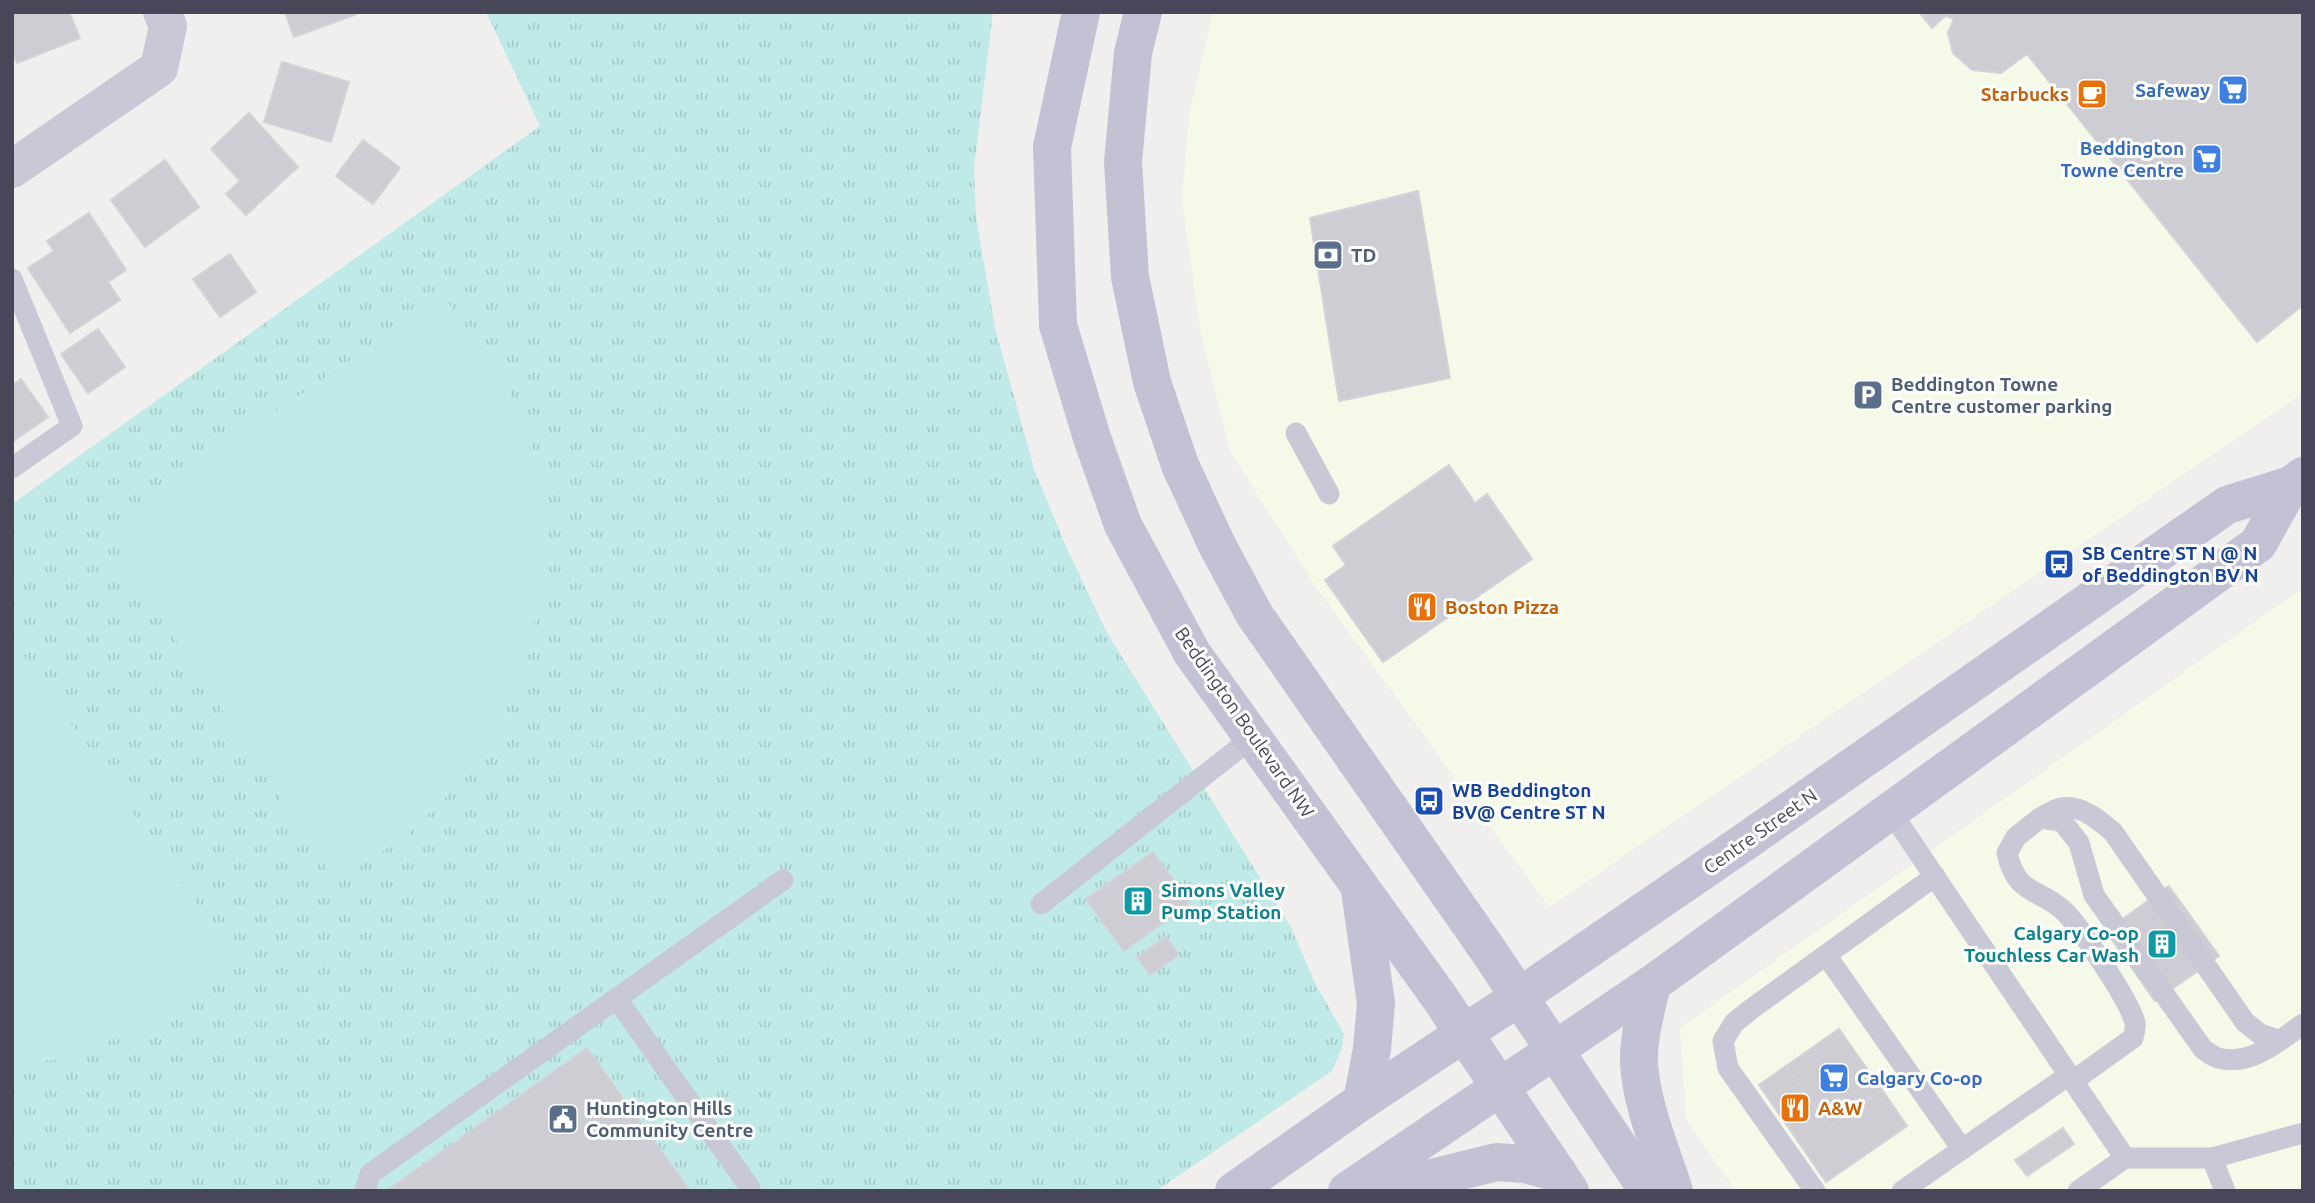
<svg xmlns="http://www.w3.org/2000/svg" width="2315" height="1203" font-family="Ubuntu,sans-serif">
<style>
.commercial{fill:#f5f9e7}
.grass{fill:url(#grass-tufts)}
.garden{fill:#bfeae7}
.building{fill:#cfcdd4;stroke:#d3d2d8;stroke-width:2}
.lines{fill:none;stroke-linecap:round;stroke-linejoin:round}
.lane{stroke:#c8c8d6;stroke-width:21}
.street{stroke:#c8c8d6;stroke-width:38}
.secondary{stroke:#c3c2d4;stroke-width:38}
.labels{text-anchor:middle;stroke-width:6;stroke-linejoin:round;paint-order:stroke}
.shop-label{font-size:19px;font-weight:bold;fill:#366cbe;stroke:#fff;text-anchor:end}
.food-label{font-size:19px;font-weight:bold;fill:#c56008;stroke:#fff;text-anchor:start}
.service-label{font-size:19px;font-weight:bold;fill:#4e5e75;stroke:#fff;text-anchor:start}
.transit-label{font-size:19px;font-weight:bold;fill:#164399;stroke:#fff;text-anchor:start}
.street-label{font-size:19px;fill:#484759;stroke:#fff}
.culture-label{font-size:19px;font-weight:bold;fill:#0d838f;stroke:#fff;text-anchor:start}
</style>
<defs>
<pattern id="grass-tufts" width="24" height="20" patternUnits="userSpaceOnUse" patternTransform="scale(1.75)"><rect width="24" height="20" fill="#bfeae7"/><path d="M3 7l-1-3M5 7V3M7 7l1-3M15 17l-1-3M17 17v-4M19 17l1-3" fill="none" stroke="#a6cac8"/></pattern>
</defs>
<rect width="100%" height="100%" fill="#f0efed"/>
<!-- commercial -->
<g class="commercial">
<path d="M 1213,12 L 2303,12 L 2303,393 L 1549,907 L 1316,587 L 1230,451 L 1201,334 L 1182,200 L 1189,116 Z"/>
<path d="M 2303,588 L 2303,1191 L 1736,1191 L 1686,1119 L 1680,1028 Z"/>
</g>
<!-- grass -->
<path class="grass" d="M 486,12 L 993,12 L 974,167 L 976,217 L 995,328 L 1035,472 L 1068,551 L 1107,633 L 1291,927 L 1315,983 L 1344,1034 L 1342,1048 L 1332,1071 L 1156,1191 L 12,1191 L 12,504 L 540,126 Z"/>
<!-- garden -->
<g class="garden">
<path d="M 443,296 L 507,384 L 540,476 L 547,555 L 527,659 L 498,729 L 461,782 L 408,834 L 336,882 L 119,554 L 132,511 Z"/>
<path d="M 12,649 L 21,651 L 236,962 L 148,1027 L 57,1060 L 12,1063 Z"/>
</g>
<!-- building -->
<g class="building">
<path d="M 12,12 L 69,12 L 80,38 L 17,63 L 12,52 Z"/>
<path d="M 285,12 L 354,12 L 355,15 L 294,37 Z"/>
<path d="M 1919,12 L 2303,12 L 2303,305 L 2257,342 L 2027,54 L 2001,73 L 1972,70 L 1953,53 L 1948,33 L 1954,19 L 1945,16 L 1932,28 Z"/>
<path d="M 282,62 L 349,82 L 331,142 L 264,122 Z"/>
<path d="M 249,113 L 298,167 L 246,215 L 226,194 L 240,181 L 211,149 Z"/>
<path d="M 363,140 L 400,168 L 373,204 L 336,176 Z"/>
<path d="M 165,160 L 199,207 L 145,247 L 111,200 Z"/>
<path d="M 1418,191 L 1450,378 L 1339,401 L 1310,218 Z"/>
<path d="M 89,213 L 126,270 L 108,282 L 120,300 L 70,333 L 28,268 L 54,251 L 47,241 Z"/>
<path d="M 230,254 L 256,292 L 220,317 L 193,279 Z"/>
<path d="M 98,329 L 125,367 L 88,393 L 61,354 Z"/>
<path d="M 21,379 L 48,417 L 12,442 L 12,386 Z"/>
<path d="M 1449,465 L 1475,503 L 1487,494 L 1532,559 L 1383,662 L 1325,580 L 1346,565 L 1333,546 Z"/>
<path d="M 1153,852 L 1190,903 L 1124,951 L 1086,899 Z"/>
<path d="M 2169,886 L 2219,956 L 2155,1001 L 2106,931 Z"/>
<path d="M 1166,937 L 1179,955 L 1150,975 L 1137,957 Z"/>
<path d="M 1839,1029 L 1882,1090 L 1829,1127 L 1786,1066 Z"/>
<path d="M 587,1048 L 690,1191 L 389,1191 L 388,1190 Z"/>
<path d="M 1786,1066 L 1829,1127 L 1882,1090 L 1907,1126 L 1826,1182 L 1759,1085 Z"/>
<path d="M 2063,1128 L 2074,1144 L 2027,1176 L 2015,1160 Z"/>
</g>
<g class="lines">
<!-- lane -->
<g class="lane">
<path d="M 12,279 L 72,426 L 12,468"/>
<path d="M 1296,433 L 1329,494"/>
<path d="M 1891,812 L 2125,1158"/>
<path d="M 2045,815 C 2050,813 2057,808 2062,808 C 2082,805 2099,820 2113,832 L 2245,1022 L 2260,1034 L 2279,1040"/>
<path d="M 1041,904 L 1253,737"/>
<path d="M 1826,955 L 1962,1149"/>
<path d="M 617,999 L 750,1188"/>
<path d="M 2073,1081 L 2133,1038 C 2134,1033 2136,1028 2135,1023 C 2131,1003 2080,927 2065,912 C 2039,887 2017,897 2007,853 L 2016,837 L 2040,818 L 2062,821 L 2079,843 L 2094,895 L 2203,1049 C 2207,1052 2213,1056 2218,1058 C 2250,1067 2279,1041 2303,1024"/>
<path d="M 2212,1158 L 2225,1191"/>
<path d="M 365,1191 L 370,1174 L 783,880"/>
<path d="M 1815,1191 L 1728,1068 L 1723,1041 L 1734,1023 L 1750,1010 L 1935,876"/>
<path d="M 1902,1191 L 2069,1075"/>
<path d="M 2078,1191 L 2125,1158 L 2212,1158 L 2303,1133"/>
</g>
<!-- street -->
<path class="street" d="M 12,169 L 159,68 L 168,26 L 162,12"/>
<!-- secondary -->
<g class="secondary">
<path d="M 1081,12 L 1052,147 L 1058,325 L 1092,438 L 1123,525 L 1192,653 L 1440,998 L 1570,1191"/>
<path d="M 1143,12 L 1133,53 L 1123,162 L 1130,277 L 1152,382 L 1180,465 L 1217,545 L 1254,614 L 1490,953 L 1648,1191"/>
<path d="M 1360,890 L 1376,1003 L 1372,1049 L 1362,1101"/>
<path d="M 1652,984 C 1646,1010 1638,1038 1639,1064 C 1642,1107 1661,1150 1674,1191"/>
<path d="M 1234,1191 L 1362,1101 L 1519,997 L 1746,841 L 2227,505 L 2291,485 L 2303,476"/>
<path d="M 1347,1191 L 1652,984 L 2258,544 L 2291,485"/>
<path d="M 1379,1191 L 1497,1162 L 1525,1164 L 1558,1173"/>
</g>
</g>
<!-- icons -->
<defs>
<g id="supermarket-square" transform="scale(1.575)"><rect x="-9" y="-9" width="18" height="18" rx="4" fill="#3f7fe0" stroke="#fff"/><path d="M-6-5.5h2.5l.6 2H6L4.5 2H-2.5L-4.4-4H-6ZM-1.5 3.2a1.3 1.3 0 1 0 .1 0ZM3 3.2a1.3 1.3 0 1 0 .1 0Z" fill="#fff"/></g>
<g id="cafe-square" transform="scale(1.575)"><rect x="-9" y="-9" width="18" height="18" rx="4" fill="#e8710a" stroke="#fff"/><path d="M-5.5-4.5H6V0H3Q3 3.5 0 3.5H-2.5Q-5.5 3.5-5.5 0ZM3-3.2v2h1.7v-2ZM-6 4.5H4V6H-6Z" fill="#fff"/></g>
<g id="bank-square" transform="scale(1.575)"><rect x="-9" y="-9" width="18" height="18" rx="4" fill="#5c6f8a" stroke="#fff"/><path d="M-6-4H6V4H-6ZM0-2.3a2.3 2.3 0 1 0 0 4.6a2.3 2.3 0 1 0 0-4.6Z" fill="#fff"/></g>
<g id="parking-square" transform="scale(1.575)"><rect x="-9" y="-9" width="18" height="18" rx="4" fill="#5c6f8a" stroke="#fff"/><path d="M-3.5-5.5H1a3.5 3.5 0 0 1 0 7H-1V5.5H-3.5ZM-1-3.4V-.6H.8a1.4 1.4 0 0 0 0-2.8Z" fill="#fff"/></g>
<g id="bus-square" transform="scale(1.575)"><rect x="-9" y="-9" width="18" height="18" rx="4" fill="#1a4fb4" stroke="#fff"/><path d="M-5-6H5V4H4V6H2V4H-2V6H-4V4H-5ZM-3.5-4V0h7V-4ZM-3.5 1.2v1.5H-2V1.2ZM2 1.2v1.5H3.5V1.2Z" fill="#fff"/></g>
<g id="restaurant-square" transform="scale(1.575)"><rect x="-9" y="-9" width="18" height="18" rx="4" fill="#e8710a" stroke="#fff"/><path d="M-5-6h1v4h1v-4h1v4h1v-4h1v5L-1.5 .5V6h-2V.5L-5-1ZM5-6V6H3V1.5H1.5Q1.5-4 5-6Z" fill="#fff"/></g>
<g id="building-square" transform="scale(1.575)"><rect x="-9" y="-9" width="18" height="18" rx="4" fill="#0f9aa8" stroke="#fff"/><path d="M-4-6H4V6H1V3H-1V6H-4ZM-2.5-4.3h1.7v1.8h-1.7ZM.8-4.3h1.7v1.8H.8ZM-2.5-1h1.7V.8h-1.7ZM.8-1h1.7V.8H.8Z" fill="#fff"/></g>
<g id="civic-square" transform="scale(1.575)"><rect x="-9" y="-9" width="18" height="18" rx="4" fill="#5c6f8a" stroke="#fff"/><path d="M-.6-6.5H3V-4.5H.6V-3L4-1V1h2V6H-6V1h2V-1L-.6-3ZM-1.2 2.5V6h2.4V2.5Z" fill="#fff"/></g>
</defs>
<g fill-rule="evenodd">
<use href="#supermarket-square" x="2233" y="90"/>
<use href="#cafe-square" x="2092" y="94"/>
<use href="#supermarket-square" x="2207" y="159"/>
<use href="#bank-square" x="1328" y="255"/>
<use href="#parking-square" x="1868" y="395"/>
<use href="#bus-square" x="2059" y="564"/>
<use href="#restaurant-square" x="1422" y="607"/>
<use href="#bus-square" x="1429" y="801"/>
<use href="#building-square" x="1138" y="901"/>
<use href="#building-square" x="2162" y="944"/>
<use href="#supermarket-square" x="1834" y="1078"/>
<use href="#restaurant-square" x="1795" y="1108"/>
<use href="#civic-square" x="563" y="1119"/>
</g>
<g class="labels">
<!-- shop labels -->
<g class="shop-label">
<text x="2210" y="97">Safeway</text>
<text x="2184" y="155">Beddington<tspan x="2184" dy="22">Towne Centre</tspan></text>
<text x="1857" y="1085" text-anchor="start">Calgary Co-op</text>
</g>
<!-- food labels -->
<g class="food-label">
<text x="2069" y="101" text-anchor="end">Starbucks</text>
<text x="1445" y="614">Boston Pizza</text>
<text x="1818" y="1115">A&amp;W</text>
</g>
<!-- service labels -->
<g class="service-label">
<text x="1351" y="262">TD</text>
<text x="1891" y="391">Beddington Towne<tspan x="1891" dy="22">Centre customer parking</tspan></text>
<text x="586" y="1115">Huntington Hills<tspan x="586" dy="22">Community Centre</tspan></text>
</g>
<!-- transit labels -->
<g class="transit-label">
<text x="2082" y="560">SB Centre ST N @ N<tspan x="2082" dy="22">of Beddington BV N</tspan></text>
<text x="1452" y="797">WB Beddington<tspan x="1452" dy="22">BV@ Centre ST N</tspan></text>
</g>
<!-- street labels -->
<g class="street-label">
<text transform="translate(1245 722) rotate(55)" y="7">Beddington Boulevard NW</text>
<text transform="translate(1760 831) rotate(-35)" y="7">Centre Street N</text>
</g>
<!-- culture labels -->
<g class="culture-label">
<text x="1161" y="897">Simons Valley<tspan x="1161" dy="22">Pump Station</tspan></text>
<text x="2139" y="940" text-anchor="end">Calgary Co-op<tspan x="2139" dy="22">Touchless Car Wash</tspan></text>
</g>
</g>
<!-- border -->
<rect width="2315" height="1203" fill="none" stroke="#484759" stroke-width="28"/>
</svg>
